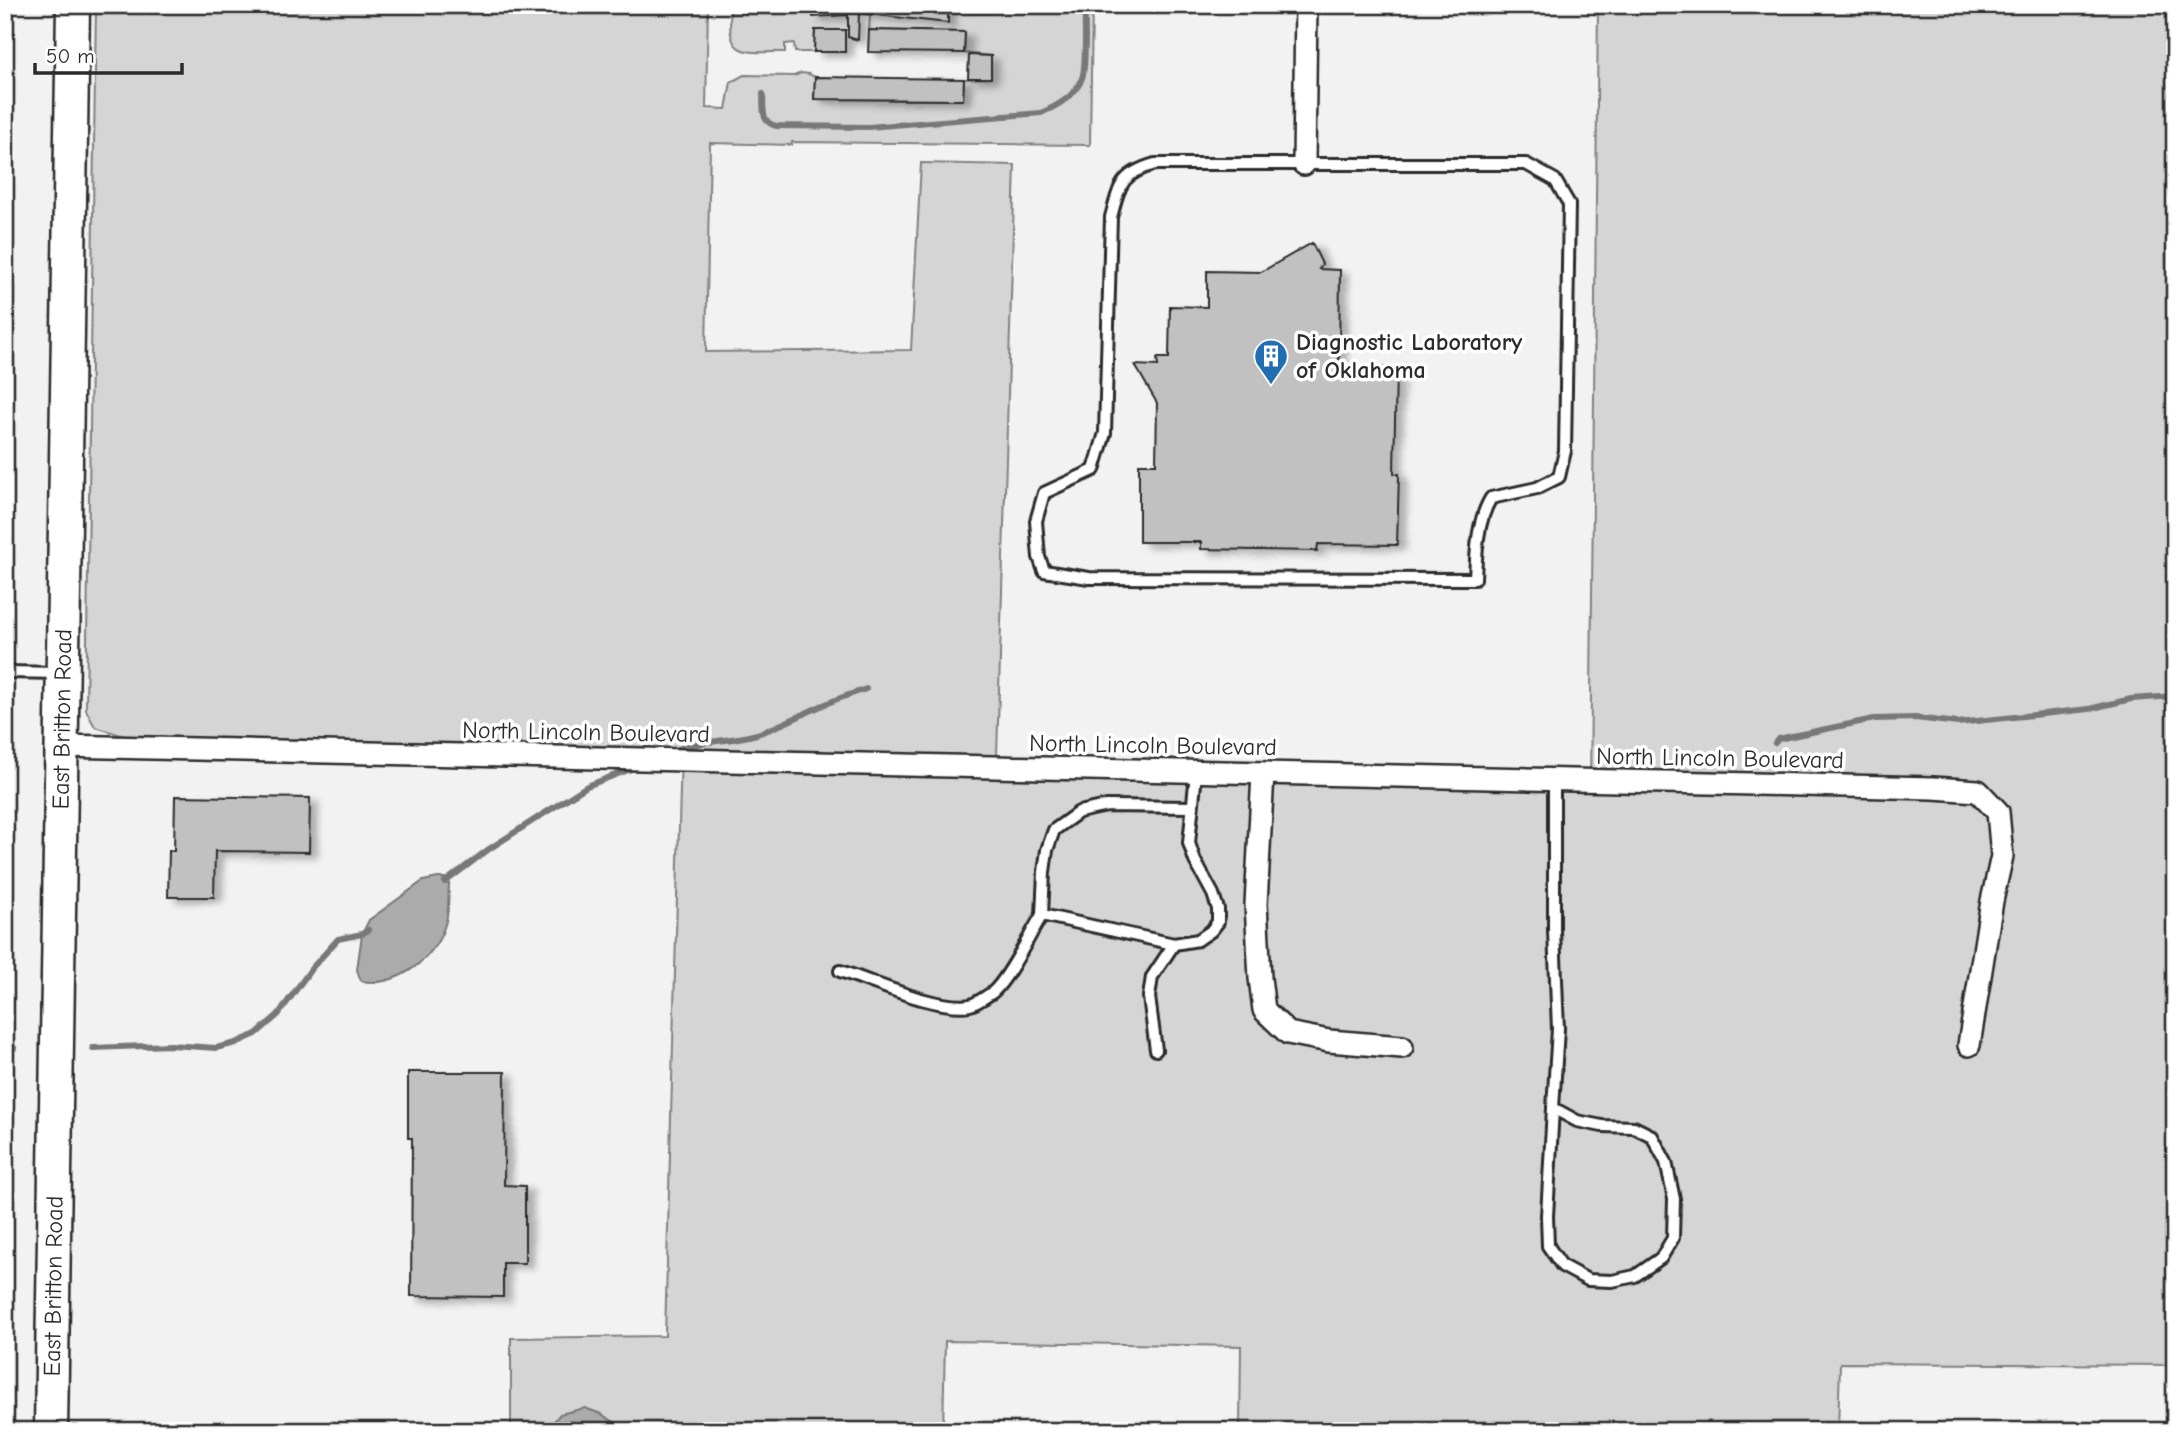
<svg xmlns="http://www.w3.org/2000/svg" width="2180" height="1436" font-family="'Comic Neue',sans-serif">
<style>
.green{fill:#d5d5d5;stroke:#808080;stroke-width:2}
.water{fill:#ababab;stroke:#787878;stroke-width:2}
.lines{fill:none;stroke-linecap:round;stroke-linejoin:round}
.stream{stroke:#787878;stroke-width:6}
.building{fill:#c1c1c1;stroke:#2b2b2b;stroke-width:2;filter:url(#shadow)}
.lane-casing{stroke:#2b2b2b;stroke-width:16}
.street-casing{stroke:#2b2b2b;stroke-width:26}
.secondary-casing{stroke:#2b2b2b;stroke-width:37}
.lane{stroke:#fff;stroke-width:10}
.street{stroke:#fff;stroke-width:21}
.secondary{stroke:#fff;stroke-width:32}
.labels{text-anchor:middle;stroke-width:7;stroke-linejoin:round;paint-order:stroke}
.poi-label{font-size:24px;font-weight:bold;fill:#2b2b2b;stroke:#fff;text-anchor:start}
.street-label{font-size:24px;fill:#2b2b2b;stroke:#fff}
</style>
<defs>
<filter id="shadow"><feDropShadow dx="8" dy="4.5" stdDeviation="3.5" flood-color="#0004"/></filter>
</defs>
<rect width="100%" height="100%" fill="#f2f2f2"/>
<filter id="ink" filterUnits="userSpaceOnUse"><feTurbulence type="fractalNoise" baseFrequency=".0143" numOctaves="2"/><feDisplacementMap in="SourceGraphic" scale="14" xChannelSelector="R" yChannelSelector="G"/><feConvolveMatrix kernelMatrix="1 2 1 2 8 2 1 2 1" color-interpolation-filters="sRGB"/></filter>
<g filter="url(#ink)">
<!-- green -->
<g class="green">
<path d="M 96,5 L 708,5 L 706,108 L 726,109 L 731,82 L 744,75 L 794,76 L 801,73 L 809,74 L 815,77 L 814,99 L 963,100 L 964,79 L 991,78 L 991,56 L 964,53 L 965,32 L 869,30 L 870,14 L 947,23 L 948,5 L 1092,5 L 1090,145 L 792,142 L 792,145 L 710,143 L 706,352 L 911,350 L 921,163 L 1015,165 L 997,755 L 1011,775 L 1590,791 L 1598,5 L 2175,5 L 2175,1365 L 1840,1363 L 1838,1431 L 1240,1431 L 1241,1346 L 945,1341 L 943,1431 L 511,1431 L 511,1338 L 665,1336 L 681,752 L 131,738 L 95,727 L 86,710 Z"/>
<path d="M 731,5 L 739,5 L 746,13 L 754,5 L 813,5 L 848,15 L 848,30 L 815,30 L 814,52 L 795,52 L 794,43 L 785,44 L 785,52 C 741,52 726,58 731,5 Z"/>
</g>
<!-- water -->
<g class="water">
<path d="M 438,878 L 450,878 C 447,892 450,907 446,921 C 437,957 399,988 361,981 L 357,970 L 362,934 L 369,920 L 423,881 Z"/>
<path d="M 585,1408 L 601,1414 L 629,1431 L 546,1431 L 560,1414 Z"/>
</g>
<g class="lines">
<!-- stream -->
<g class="stream">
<path d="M 763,94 C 764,108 760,123 777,126 L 868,127 L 1041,113 C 1057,106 1076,96 1082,78 C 1087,66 1084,21 1085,5"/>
<path d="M 1775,743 L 1778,739 L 1874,719 L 1915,718 L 1958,723 L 2089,709 L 2131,699 L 2175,696"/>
<path d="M 668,753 C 698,739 726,743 757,734 C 780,726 799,716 821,706 C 836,699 851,694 866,689"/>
<path d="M 445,882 L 489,849 L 587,786 L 636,767"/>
<path d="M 5,1048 L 14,1048"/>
<path d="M 93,1048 L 171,1045 L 216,1048 L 236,1043 L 256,1034 L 278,1015 L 311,969 L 338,939 L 362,934 L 368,930"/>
</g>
</g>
<!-- building -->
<g class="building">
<path d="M 813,5 L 977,5 L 948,5 L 948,23 L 859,13 L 858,40 L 848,37 L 848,15 L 813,17 Z"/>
<path d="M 815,30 L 845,30 L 845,52 L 814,52 Z"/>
<path d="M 869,30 L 965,32 L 964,53 L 868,52 Z"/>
<path d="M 969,55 L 991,56 L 991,78 L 968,78 Z"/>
<path d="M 815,77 L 964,79 L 963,100 L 814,99 Z"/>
<path d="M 1312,243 L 1322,264 L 1319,269 L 1340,270 L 1339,362 L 1342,362 L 1342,367 L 1396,368 L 1394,474 L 1399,474 L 1397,545 L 1318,544 L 1317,551 L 1201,549 L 1201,542 L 1139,542 L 1139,464 L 1156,464 L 1157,403 L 1135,365 L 1158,366 L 1157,358 L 1169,358 L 1170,306 L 1207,307 L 1207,271 L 1261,272 Z"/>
<path d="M 175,796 L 310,798 L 309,852 L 215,851 L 214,897 L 168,897 L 169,851 L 174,851 Z"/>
<path d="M 408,1072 L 505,1072 L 504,1185 L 525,1186 L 525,1263 L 503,1263 L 503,1297 L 411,1296 L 412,1138 L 408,1138 Z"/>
</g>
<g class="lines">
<!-- lane casing -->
<g class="lane-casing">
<g id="lane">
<path d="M 1155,164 L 1526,164 L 1555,180 L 1569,204 L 1565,451 L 1559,477 L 1537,488 L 1491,498 C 1477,521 1476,553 1475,579 L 1089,578 L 1044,571 L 1039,557 L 1036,521 L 1044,493 L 1094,470 L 1105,433 L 1111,217 C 1120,184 1121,174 1155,164 Z"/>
<path d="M 5,672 L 60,673"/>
<path d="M 1042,915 L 1044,872 L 1047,850 L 1054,830 L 1079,812 L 1107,806 L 1192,807"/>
<path d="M 840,971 C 872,981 938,1011 970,1005 C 976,1004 987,996 993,992 C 1009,978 1030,934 1042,915 L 1174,944 L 1198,940 L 1211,931 L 1218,922 L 1218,909 L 1213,894 L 1195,861 L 1189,843 L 1196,773"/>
<path d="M 1156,1050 L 1149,997 L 1152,977 L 1174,944"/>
<path d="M 1553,1108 L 1577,1121 L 1602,1126 L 1634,1127 L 1652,1136 L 1666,1162 L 1674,1199 L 1673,1238 L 1661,1258 L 1635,1276 L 1612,1281 L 1588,1280 L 1562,1266 L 1548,1246 L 1547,1216 L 1553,1108 L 1558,1029 L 1554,931 L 1554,780"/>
</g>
</g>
<!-- street casing -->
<g class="street-casing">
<g id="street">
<path d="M 1304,164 L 1306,5"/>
<path d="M 61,746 L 1933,788 L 1978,791 L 1998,812 L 2002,856 L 1992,901 L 1969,1045"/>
<path d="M 1263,774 L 1256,904 L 1260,978 L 1264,1010 L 1288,1033 L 1329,1041 L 1402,1047"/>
</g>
</g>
<!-- secondary casing -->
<g class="secondary-casing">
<g id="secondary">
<path id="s1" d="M 51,1431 L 73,5"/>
</g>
</g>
<!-- lane -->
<use href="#lane" class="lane"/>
<!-- street -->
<use href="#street" class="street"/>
<!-- secondary -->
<use href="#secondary" class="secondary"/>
</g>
</g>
<!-- icons -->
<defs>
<g id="building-pin" transform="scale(1.75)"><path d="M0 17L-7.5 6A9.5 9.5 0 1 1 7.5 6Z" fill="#1f6fb2" stroke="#fff"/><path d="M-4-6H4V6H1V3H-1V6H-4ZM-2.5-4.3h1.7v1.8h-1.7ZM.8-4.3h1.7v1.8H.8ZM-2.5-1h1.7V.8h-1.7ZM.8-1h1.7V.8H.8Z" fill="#fff"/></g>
</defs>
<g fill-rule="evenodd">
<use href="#building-pin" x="1271" y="356"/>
</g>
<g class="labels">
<!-- poi labels -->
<g class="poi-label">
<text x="1296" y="350">Diagnostic Laboratory<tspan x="1296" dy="28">of Oklahoma</tspan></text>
</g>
<!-- street labels -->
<g class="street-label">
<text dy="8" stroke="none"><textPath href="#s1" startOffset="712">East Britton Road</textPath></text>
<text transform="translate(586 732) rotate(1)" y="8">North Lincoln Boulevard</text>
<text transform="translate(1153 745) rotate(1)" y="8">North Lincoln Boulevard</text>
<text transform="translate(1720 758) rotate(1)" y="8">North Lincoln Boulevard</text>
<text dy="8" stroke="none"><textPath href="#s1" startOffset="145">East Britton Road</textPath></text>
</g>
</g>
<!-- margin -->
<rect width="2180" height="1436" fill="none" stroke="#fff" stroke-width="28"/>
<rect x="14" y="14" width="2152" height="1408" fill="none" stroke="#2b2b2b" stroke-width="2.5" filter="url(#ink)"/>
<!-- scale -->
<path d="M35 63v10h147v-10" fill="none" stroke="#2b2b2b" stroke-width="3.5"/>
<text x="46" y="63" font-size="21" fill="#2b2b2b" stroke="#ffffff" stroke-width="5" paint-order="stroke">50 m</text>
</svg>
